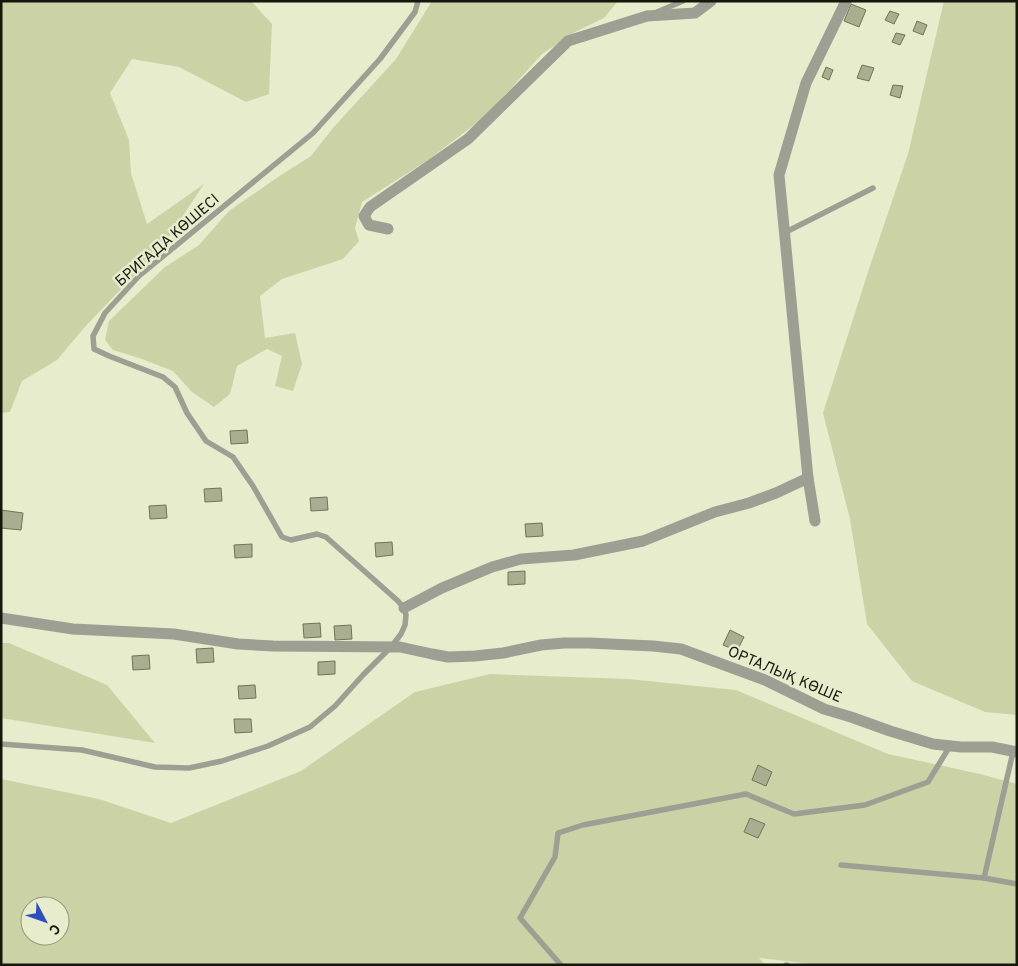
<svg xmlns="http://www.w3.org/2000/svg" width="1018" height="966" font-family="Overpass,sans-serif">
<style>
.green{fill:#cbd3a6;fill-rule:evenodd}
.building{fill:#a8ae8f;stroke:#6e7457}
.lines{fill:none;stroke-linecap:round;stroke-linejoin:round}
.service{stroke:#9c9f92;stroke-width:5.5}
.minor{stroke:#9c9f92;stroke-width:11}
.labels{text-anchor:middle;stroke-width:5;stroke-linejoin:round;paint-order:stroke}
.street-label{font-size:15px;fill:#15170c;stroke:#e6eccc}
</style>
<rect width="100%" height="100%" fill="#e6eccc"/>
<!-- green -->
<g class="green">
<path d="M 1,1 L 251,1 L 272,24 L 269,94 L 246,102 L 179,67 L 132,59 L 110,93 L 129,140 L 131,173 L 147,224 L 204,184 L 164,244 L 84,328 L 57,360 L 22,381 L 10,412 L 1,413 Z"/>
<path d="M 432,1 L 618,1 L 604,18 L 575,32 L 542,54 L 486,116 L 428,160 L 362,202 L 355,228 L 359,241 L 343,259 L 282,279 L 260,296 L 265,338 L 295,333 L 302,364 L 293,391 L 275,386 L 282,356 L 267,349 L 237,366 L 230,394 L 214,407 L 192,392 L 173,371 L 142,359 L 113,350 L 105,340 L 109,321 L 165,267 L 199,245 L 229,211 L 278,177 L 311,156 L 333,128 L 396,59 Z"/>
<path d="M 944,1 L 1017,1 L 1017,715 L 985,712 L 912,681 L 867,624 L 850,519 L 823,413 L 868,272 L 908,154 Z"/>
<path d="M 1,643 L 9,643 L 107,685 L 155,743 L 1,718 Z"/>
<path d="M 490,674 L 628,679 L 736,690 L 888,754 L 980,774 L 1017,784 L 1017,965 L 820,965 L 759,958 L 765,965 L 1,965 L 1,779 L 99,799 L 171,823 L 301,771 L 415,692 ZM 30,906 L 60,906 L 60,936 L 30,936 Z"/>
</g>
<!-- building -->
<g class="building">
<path d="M 851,4 L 866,10 L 859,27 L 844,21 Z"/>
<path d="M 890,11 L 899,14 L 894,24 L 885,20 Z"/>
<path d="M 917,21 L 927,25 L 923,35 L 913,31 Z"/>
<path d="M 896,33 L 905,35 L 900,45 L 892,42 Z"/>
<path d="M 862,65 L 874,68 L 869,81 L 857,78 Z"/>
<path d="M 826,67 L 833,70 L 829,80 L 822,77 Z"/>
<path d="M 893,85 L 903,86 L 900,98 L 890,95 Z"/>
<path d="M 247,430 L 248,443 L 231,444 L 230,431 Z"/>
<path d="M 221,488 L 222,501 L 205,502 L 204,489 Z"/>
<path d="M 327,497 L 328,510 L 311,511 L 310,498 Z"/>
<path d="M 166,505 L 167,518 L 150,519 L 149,506 Z"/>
<path d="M 1,510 L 23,513 L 21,530 L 1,528 Z"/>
<path d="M 542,523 L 543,536 L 526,537 L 525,524 Z"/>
<path d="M 392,542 L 393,555 L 376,557 L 375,543 Z"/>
<path d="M 252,544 L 252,557 L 235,558 L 234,545 Z"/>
<path d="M 525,571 L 525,584 L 508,585 L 508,572 Z"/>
<path d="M 320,623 L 321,637 L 304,638 L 303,624 Z"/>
<path d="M 351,625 L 352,639 L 335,640 L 334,626 Z"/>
<path d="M 730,630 L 744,637 L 737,651 L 723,645 Z"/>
<path d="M 213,648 L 214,662 L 197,663 L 196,649 Z"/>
<path d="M 149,655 L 150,669 L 133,670 L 132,656 Z"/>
<path d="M 335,661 L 335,674 L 318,675 L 318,662 Z"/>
<path d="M 255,685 L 256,698 L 239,699 L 238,686 Z"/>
<path d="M 234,719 L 251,719 L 252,732 L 235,733 Z"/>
<path d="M 758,765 L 772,772 L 766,786 L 752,780 Z"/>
<path d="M 750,818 L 765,824 L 758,838 L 744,832 Z"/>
</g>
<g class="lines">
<!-- service -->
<g class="service">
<path d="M 657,12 L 683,1"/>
<path d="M 784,233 L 873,188"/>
<path d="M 1,744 L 82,750 L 155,767 L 189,768 L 222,761 L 268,746 L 310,727 L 335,706 L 363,675 L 391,647 L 401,634 L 405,625 L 406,615 L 404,608 L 398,601 L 326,537 L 317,534 L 291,540 L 282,537 L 253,486 L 233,457 L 206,441 L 187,413 L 175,387 L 163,377 L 109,356 L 94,349 L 93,336 L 105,313 L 139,276 L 313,133 L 380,59 L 415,12 L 418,1"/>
<path d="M 841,865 L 984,878 L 1013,752"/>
<path d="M 984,878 L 1017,884"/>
<path d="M 561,965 L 520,918 L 555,857 L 558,833 L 583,825 L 746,794 L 794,814 L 865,805 L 928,782 L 950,746"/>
<path d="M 786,965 L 787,965"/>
</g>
<!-- minor -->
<g class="minor">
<path d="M 388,229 L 369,225 L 364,216 L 370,207 L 468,139 L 568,41 L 647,16 L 695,13 L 711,1"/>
<path d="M 808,478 L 779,175 L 806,83 L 846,1"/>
<path d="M 404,608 L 442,588 L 492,567 L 521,559 L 574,555 L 643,541 L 715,512 L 749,503 L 776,493 L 808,478 L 815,521"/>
<path d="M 1,618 L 73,629 L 174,634 L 238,644 L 273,646 L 400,647 L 432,654 L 448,657 L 475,656 L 503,653 L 541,645 L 564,643 L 589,643 L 653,646 L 681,649 L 765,680 L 824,709 L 851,717 L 890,731 L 933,744 L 961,747 L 992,747 L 1017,752"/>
</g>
</g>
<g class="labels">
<!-- street labels -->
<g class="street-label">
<text transform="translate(167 240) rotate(-41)" y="5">БРИГАДА КӨШЕСІ</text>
<text transform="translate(785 674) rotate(23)" y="5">ОРТАЛЫҚ КӨШЕ</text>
</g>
</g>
<!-- border -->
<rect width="1018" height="966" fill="none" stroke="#15170c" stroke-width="5"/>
<!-- north arrow -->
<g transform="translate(45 921) rotate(131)"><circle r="24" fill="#e6eccc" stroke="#92977f"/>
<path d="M0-4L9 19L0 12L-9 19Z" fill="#2d4ebe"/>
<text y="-8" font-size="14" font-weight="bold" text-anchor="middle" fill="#15170c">С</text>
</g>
</svg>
